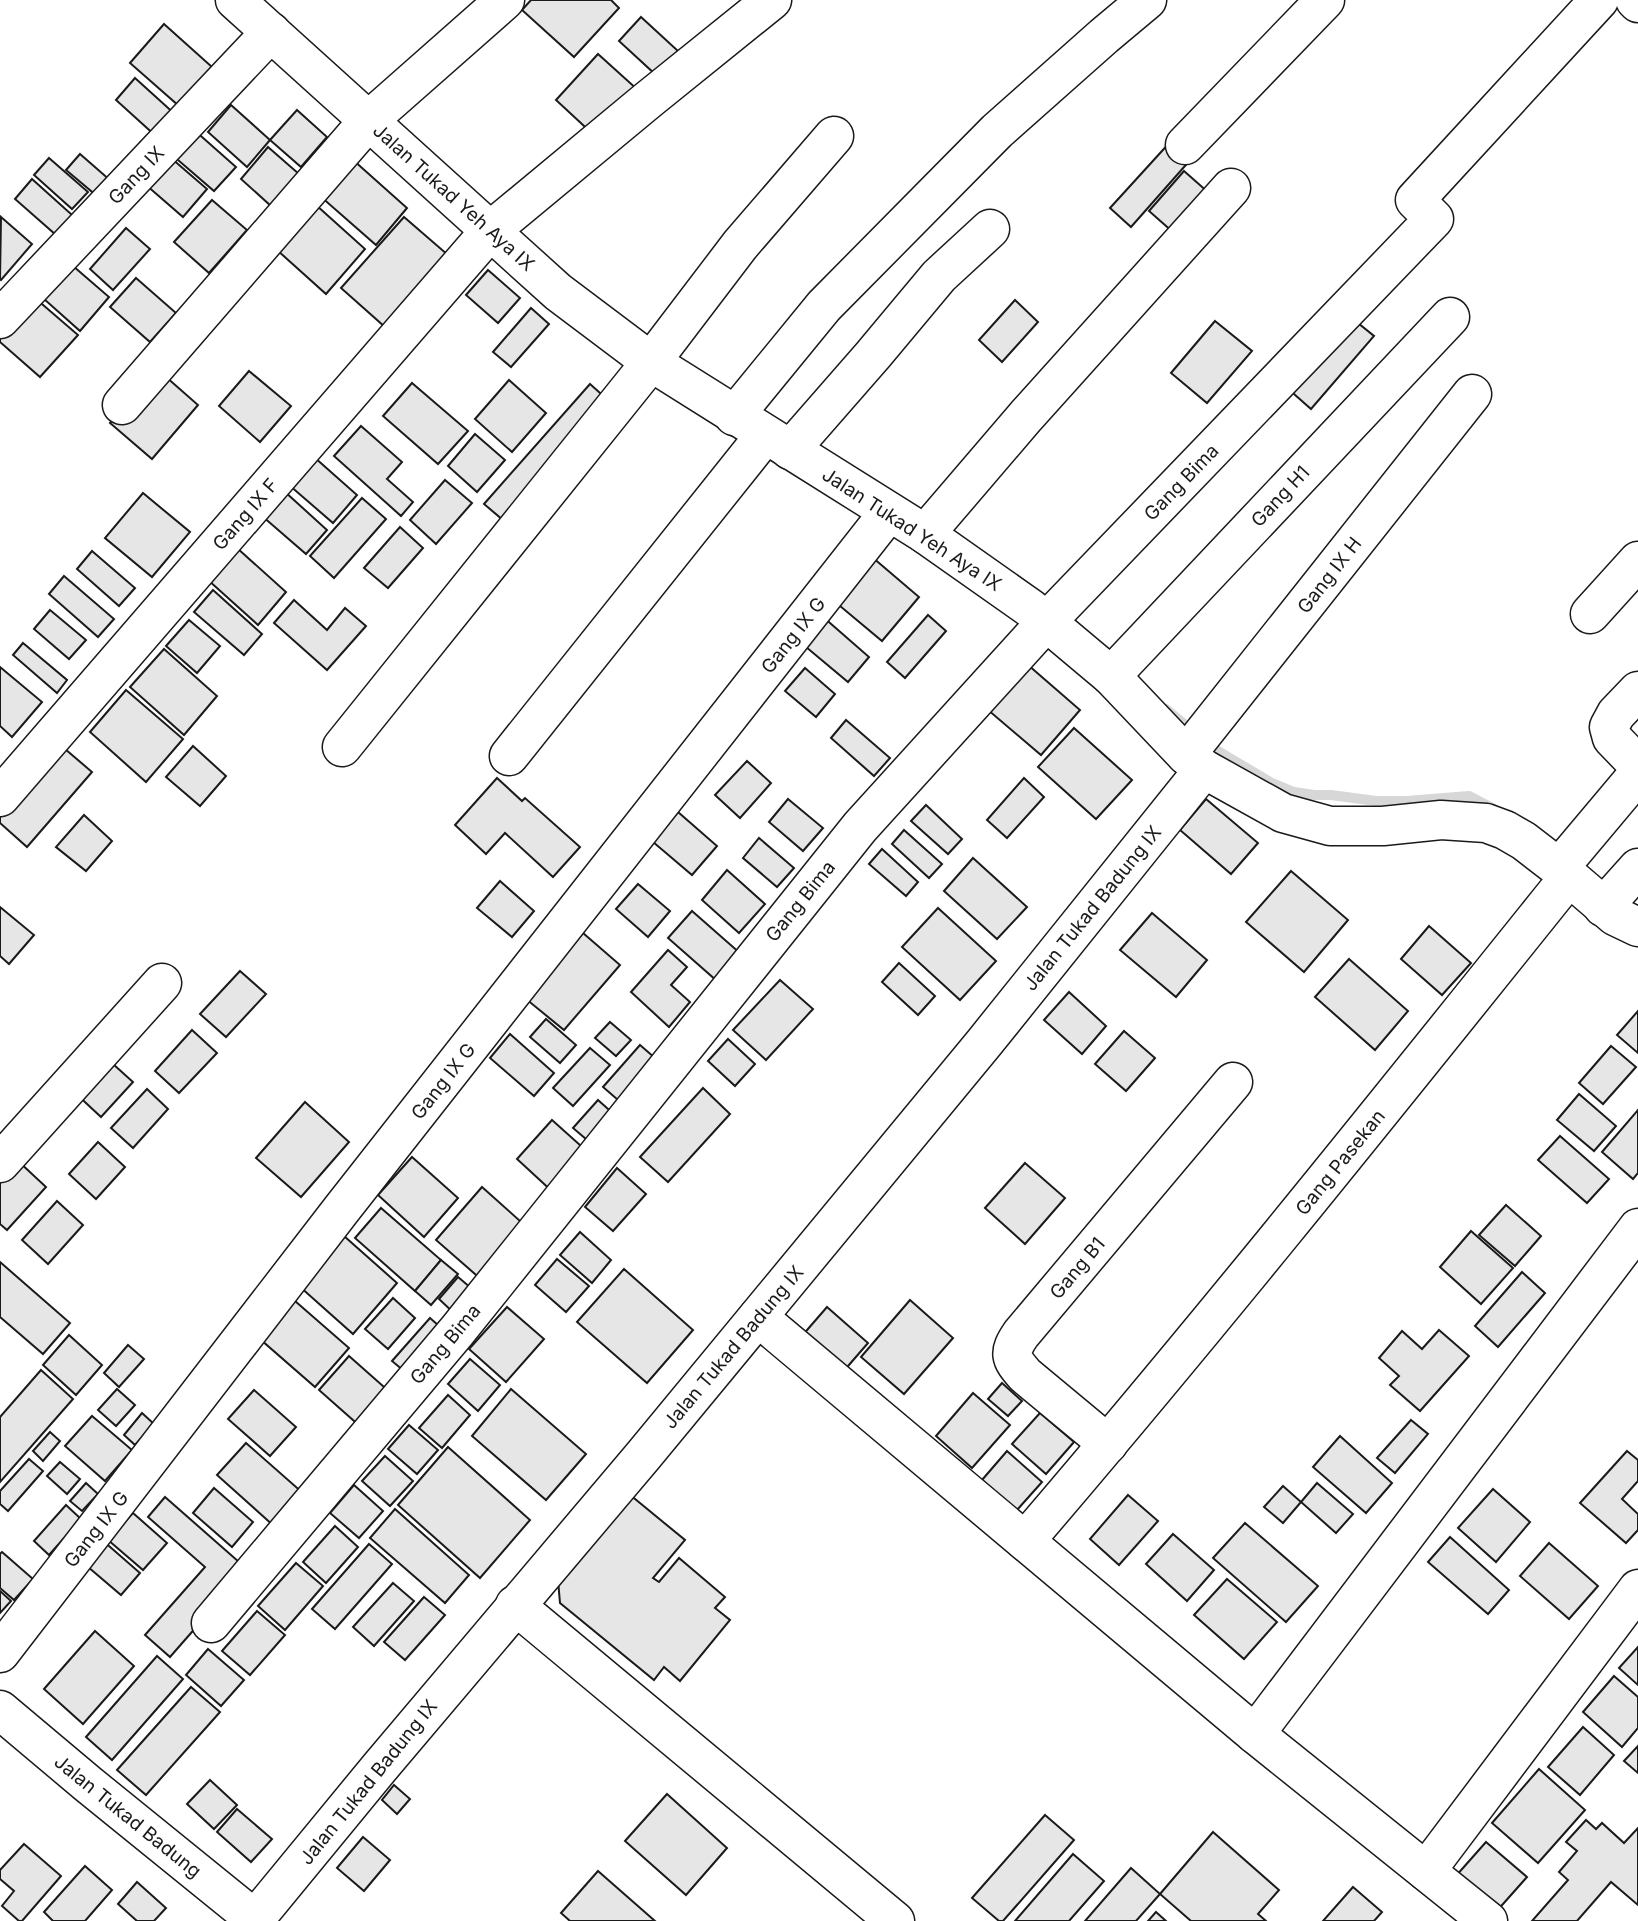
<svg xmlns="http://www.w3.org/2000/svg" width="1638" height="1921" font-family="Inter,sans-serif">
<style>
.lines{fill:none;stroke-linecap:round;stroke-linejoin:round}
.stream{stroke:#d7d7d7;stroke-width:10}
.building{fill:#e6e6e6;stroke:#1a1a1a;stroke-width:2}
.minor-casing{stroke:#1a1a1a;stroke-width:41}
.minor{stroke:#fff;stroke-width:38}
.labels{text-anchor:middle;stroke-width:5;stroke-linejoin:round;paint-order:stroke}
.street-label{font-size:19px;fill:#1a1a1a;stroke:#fff}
</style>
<rect width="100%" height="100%" fill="#fff"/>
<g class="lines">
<!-- stream -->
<g class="stream">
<path d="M 1166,709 L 1194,732"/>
<path d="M 1206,742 L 1218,751 L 1270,782 L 1294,792 L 1314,795 L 1331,795 L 1376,801 L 1407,801 L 1469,796 L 1494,809"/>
</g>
</g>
<!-- building -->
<g class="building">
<path d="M 531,0 L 611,0 L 619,8 L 574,57 L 522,10 Z"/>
<path d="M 641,17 L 678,51 L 656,75 L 619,41 Z"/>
<path d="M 164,24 L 212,67 L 179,106 L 130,63 Z"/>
<path d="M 598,54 L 639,91 L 597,138 L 556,100 Z"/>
<path d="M 135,78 L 177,116 L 158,138 L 116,100 Z"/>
<path d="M 231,105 L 270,140 L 247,167 L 208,132 Z"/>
<path d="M 297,110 L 327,137 L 301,167 L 270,140 Z"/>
<path d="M 193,129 L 236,167 L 214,191 L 171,154 Z"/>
<path d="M 1172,140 L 1192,158 L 1131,227 L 1110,208 Z"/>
<path d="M 268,147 L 299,174 L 271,206 L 241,179 Z"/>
<path d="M 80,154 L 111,181 L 97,196 L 66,170 Z"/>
<path d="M 49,158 L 88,192 L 72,209 L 34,175 Z"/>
<path d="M 171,158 L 207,189 L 183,217 L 146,185 Z"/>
<path d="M 352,159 L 407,208 L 376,245 L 320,196 Z"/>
<path d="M 1184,171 L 1209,193 L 1174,233 L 1149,211 Z"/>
<path d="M 32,179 L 81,223 L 64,242 L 15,199 Z"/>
<path d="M 212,200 L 247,230 L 209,273 L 174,242 Z"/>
<path d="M 316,205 L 365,249 L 326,294 L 277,250 Z"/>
<path d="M 1,217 L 32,244 L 1,280 L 0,279 Z"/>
<path d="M 404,217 L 448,255 L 385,327 L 341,288 Z"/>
<path d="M 126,228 L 150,249 L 113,290 L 90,269 Z"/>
<path d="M 73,266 L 109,297 L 80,331 L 44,299 Z"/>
<path d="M 488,270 L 520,298 L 498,323 L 466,295 Z"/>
<path d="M 136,278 L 176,313 L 150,342 L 110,307 Z"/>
<path d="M 35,298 L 78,335 L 40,377 L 0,342 L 0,338 Z"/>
<path d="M 1015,300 L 1038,322 L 1002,362 L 979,340 Z"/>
<path d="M 531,308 L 549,324 L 511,367 L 493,352 Z"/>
<path d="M 1348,315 L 1374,336 L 1311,409 L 1286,387 Z"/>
<path d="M 1215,321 L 1252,351 L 1207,403 L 1171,373 Z"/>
<path d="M 157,369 L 198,405 L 152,459 L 110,423 Z"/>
<path d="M 249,371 L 291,406 L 260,442 L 219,406 Z"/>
<path d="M 509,380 L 546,413 L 512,452 L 475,419 Z"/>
<path d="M 412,383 L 468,431 L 438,464 L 383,416 Z"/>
<path d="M 590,384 L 609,401 L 503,520 L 484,504 Z"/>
<path d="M 361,426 L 402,462 L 387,479 L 413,502 L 401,516 L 334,456 Z"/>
<path d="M 475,434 L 505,460 L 477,492 L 448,466 Z"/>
<path d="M 314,457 L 357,495 L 333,523 L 289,485 Z"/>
<path d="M 445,480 L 472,503 L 436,544 L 410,520 Z"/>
<path d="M 284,491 L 327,530 L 306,554 L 262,516 Z"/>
<path d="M 143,493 L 190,532 L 152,577 L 105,538 Z"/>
<path d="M 362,498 L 386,519 L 334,578 L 310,556 Z"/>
<path d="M 400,527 L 423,548 L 388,588 L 364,568 Z"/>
<path d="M 237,548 L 286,592 L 258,625 L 208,580 Z"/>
<path d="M 92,551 L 135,588 L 119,606 L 77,569 Z"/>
<path d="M 872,557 L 919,597 L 882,641 L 834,601 Z"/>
<path d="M 64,576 L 114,619 L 98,637 L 49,594 Z"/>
<path d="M 213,590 L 262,634 L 244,655 L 194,612 Z"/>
<path d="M 294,600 L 327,630 L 345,608 L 366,626 L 327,670 L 274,623 Z"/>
<path d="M 50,610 L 86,640 L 69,659 L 34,629 Z"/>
<path d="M 928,615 L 946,631 L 905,678 L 887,662 Z"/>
<path d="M 822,616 L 869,657 L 848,682 L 800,642 Z"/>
<path d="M 189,620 L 220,646 L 197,673 L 166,646 Z"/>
<path d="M 23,643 L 67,680 L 57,693 L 13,655 Z"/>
<path d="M 164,649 L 217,696 L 184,735 L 130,687 Z"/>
<path d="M 1020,658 L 1080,710 L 1041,755 L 981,704 Z"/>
<path d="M 0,667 L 42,702 L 12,737 L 0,726 Z"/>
<path d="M 805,668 L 835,694 L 816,717 L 785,691 Z"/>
<path d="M 126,690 L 183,739 L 146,782 L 90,732 Z"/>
<path d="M 846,720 L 890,758 L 874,776 L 831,738 Z"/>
<path d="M 1074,728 L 1132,780 L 1096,819 L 1038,767 Z"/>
<path d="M 58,743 L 92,772 L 27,847 L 0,823 L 0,811 Z"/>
<path d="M 193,746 L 226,776 L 200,806 L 166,777 Z"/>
<path d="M 747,761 L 771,783 L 740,818 L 715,795 Z"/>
<path d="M 497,778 L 522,801 L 525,798 L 580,847 L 553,877 L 505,833 L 486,854 L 455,825 Z"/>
<path d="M 1024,778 L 1044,797 L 1007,838 L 987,820 Z"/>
<path d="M 788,799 L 823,828 L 803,851 L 769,822 Z"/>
<path d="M 1206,799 L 1258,843 L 1231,874 L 1180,830 Z"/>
<path d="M 926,805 L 962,839 L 948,854 L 911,821 Z"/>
<path d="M 678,812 L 717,846 L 692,875 L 653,842 Z"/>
<path d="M 84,815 L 112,841 L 86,871 L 56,847 Z"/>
<path d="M 904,830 L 942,864 L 929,878 L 892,844 Z"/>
<path d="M 759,838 L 794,868 L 777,887 L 743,858 Z"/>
<path d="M 882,849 L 918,882 L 906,896 L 869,864 Z"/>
<path d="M 973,858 L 1027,907 L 997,939 L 944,891 Z"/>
<path d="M 727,870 L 765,904 L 739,933 L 702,900 Z"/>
<path d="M 1291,871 L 1348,920 L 1304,972 L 1246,922 Z"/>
<path d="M 500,881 L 534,911 L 512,937 L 477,908 Z"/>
<path d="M 638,884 L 670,911 L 648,937 L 616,909 Z"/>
<path d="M 0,907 L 34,935 L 9,964 L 0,956 Z"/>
<path d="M 938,908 L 996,961 L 960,1000 L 902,947 Z"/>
<path d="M 692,911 L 741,954 L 717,981 L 668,938 Z"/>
<path d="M 1152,913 L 1207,960 L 1176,997 L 1120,950 Z"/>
<path d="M 1429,926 L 1471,963 L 1442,995 L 1401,959 Z"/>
<path d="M 583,933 L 620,965 L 564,1030 L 526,999 Z"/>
<path d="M 668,950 L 687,967 L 671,985 L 690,1002 L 669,1027 L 631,992 Z"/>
<path d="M 1349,959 L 1408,1011 L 1375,1050 L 1315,997 Z"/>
<path d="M 899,963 L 935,996 L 918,1015 L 882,982 Z"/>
<path d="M 240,971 L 266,994 L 226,1037 L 200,1014 Z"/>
<path d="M 780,980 L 813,1009 L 766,1060 L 733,1030 Z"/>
<path d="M 1069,992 L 1106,1026 L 1082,1054 L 1044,1020 Z"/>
<path d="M 1638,1011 L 1638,1053 L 1617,1035 Z"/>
<path d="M 546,1019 L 576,1045 L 560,1063 L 530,1037 Z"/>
<path d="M 610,1022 L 631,1040 L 616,1056 L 595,1038 Z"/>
<path d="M 192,1030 L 217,1053 L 179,1093 L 155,1071 Z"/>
<path d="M 1124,1031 L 1155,1058 L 1126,1091 L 1095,1064 Z"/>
<path d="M 510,1034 L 554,1073 L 534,1096 L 490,1058 Z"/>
<path d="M 728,1039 L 755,1064 L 735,1086 L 708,1061 Z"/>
<path d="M 640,1045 L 662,1064 L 625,1106 L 603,1087 Z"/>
<path d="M 1611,1046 L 1636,1067 L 1603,1104 L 1579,1083 Z"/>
<path d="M 590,1048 L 610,1065 L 573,1106 L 553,1088 Z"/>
<path d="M 103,1055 L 133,1082 L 101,1117 L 72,1090 Z"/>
<path d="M 703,1088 L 730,1114 L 668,1182 L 640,1157 Z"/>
<path d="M 147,1089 L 168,1109 L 133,1148 L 111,1128 Z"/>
<path d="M 1579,1094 L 1616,1126 L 1594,1151 L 1557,1120 Z"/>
<path d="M 598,1100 L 617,1117 L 593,1145 L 573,1128 Z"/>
<path d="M 305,1102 L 349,1142 L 301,1197 L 256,1158 Z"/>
<path d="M 1638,1110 L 1638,1173 L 1633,1179 L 1602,1152 Z"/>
<path d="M 552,1120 L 590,1154 L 555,1194 L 517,1159 Z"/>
<path d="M 1560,1136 L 1609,1179 L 1587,1203 L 1538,1160 Z"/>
<path d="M 98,1142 L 125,1167 L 96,1199 L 69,1174 Z"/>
<path d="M 412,1157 L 458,1198 L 424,1237 L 378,1195 Z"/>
<path d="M 17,1160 L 46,1187 L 7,1230 L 0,1224 L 0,1179 Z"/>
<path d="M 1025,1163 L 1065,1198 L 1025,1244 L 985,1208 Z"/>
<path d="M 617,1168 L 646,1194 L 613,1231 L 585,1207 Z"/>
<path d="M 482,1187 L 529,1229 L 483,1281 L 436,1240 Z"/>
<path d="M 57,1201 L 83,1225 L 48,1264 L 22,1240 Z"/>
<path d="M 1506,1205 L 1541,1236 L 1515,1266 L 1479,1235 Z"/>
<path d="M 381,1208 L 441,1260 L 415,1291 L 355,1238 Z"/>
<path d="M 1471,1231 L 1513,1268 L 1481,1304 L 1440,1267 Z"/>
<path d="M 580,1232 L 611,1260 L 592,1283 L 560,1255 Z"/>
<path d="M 344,1236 L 397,1283 L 353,1334 L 299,1286 Z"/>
<path d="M 557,1259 L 589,1286 L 566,1312 L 535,1285 Z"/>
<path d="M 441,1260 L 458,1274 L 431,1305 L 415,1291 Z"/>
<path d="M 0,1262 L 70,1323 L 43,1354 L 0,1317 Z"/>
<path d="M 624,1269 L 693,1330 L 647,1383 L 577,1322 Z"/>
<path d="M 1522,1272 L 1545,1293 L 1498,1347 L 1475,1326 Z"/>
<path d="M 458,1277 L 477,1293 L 457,1316 L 439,1299 Z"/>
<path d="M 287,1294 L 349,1348 L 315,1387 L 253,1333 Z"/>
<path d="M 393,1298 L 415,1318 L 388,1349 L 365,1329 Z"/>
<path d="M 910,1300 L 953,1338 L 904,1394 L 861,1357 Z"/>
<path d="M 507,1307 L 544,1339 L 506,1382 L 469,1349 Z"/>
<path d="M 827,1307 L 868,1343 L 842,1373 L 801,1337 Z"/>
<path d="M 430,1318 L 447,1333 L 410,1376 L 392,1361 Z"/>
<path d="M 1439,1330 L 1469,1356 L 1420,1411 L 1390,1385 L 1399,1376 L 1379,1358 L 1402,1331 L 1422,1349 Z"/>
<path d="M 69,1335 L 102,1365 L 76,1395 L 43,1365 Z"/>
<path d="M 128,1345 L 144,1359 L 119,1387 L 104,1373 Z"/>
<path d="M 349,1356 L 392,1394 L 362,1428 L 319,1390 Z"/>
<path d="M 470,1359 L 500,1385 L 478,1411 L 448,1384 Z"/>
<path d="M 41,1370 L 73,1399 L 0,1482 L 0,1417 Z"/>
<path d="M 1002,1383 L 1022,1401 L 1008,1416 L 988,1399 Z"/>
<path d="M 117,1389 L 135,1405 L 116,1426 L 98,1410 Z"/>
<path d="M 511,1389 L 586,1454 L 546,1500 L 472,1436 Z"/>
<path d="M 254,1390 L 296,1427 L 270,1456 L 228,1419 Z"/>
<path d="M 973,1393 L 1010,1425 L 972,1468 L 936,1436 Z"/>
<path d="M 448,1395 L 470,1415 L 442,1448 L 419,1428 Z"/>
<path d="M 142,1413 L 154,1424 L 135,1445 L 124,1435 Z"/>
<path d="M 1040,1413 L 1074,1442 L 1046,1474 L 1012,1444 Z"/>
<path d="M 92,1416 L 132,1450 L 105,1481 L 65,1446 Z"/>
<path d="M 1411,1420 L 1428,1434 L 1395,1473 L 1377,1458 Z"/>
<path d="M 409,1425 L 438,1450 L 417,1474 L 388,1449 Z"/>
<path d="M 50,1432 L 60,1441 L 43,1461 L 33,1451 Z"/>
<path d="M 1340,1436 L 1392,1483 L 1366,1513 L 1313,1467 Z"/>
<path d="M 246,1443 L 304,1494 L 275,1527 L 217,1475 Z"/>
<path d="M 448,1447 L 530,1520 L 480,1578 L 398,1505 Z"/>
<path d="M 1007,1451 L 1042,1482 L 1017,1510 L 982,1480 Z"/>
<path d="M 1627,1451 L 1638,1460 L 1638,1481 L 1622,1499 L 1638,1514 L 1638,1530 L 1626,1543 L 1580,1503 Z"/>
<path d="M 385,1456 L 413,1481 L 390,1506 L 362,1481 Z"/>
<path d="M 29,1459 L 43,1471 L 8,1511 L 0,1504 L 0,1491 Z"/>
<path d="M 60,1462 L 80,1479 L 67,1494 L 47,1476 Z"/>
<path d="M 86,1483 L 98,1494 L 82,1511 L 70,1501 Z"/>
<path d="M 1317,1483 L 1353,1514 L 1336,1533 L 1301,1502 Z"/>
<path d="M 354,1485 L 383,1511 L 359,1538 L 330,1513 Z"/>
<path d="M 1283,1486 L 1301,1502 L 1283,1523 L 1264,1507 Z"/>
<path d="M 214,1488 L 253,1522 L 232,1547 L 193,1513 Z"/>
<path d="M 1493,1489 L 1530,1522 L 1496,1562 L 1458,1528 Z"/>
<path d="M 629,1494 L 685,1540 L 653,1578 L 659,1582 L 679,1558 L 725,1597 L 715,1608 L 730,1620 L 680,1681 L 664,1667 L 654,1680 L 560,1603 L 558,1580 Z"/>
<path d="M 1128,1495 L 1158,1521 L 1119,1565 L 1090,1539 Z"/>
<path d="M 165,1497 L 247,1569 L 170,1657 L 145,1635 L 205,1567 L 148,1517 Z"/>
<path d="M 66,1505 L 81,1519 L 49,1555 L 34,1541 Z"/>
<path d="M 395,1509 L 469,1575 L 445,1603 L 370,1538 Z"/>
<path d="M 133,1513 L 167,1543 L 143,1570 L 108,1540 Z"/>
<path d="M 1245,1523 L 1318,1586 L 1286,1622 L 1213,1558 Z"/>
<path d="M 335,1526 L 358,1547 L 326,1583 L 303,1562 Z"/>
<path d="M 1173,1534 L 1214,1570 L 1187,1601 L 1146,1564 Z"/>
<path d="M 1450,1537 L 1509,1590 L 1488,1614 L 1428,1562 Z"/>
<path d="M 101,1539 L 140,1573 L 121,1595 L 81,1561 Z"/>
<path d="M 1549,1543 L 1598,1586 L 1569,1619 L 1520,1576 Z"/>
<path d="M 369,1544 L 392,1564 L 335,1629 L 312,1609 Z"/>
<path d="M 2,1552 L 33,1579 L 14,1600 L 0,1588 L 0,1554 Z"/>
<path d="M 296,1563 L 323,1586 L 285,1630 L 258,1606 Z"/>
<path d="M 1227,1579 L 1277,1622 L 1244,1659 L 1194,1615 Z"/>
<path d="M 393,1583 L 414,1601 L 374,1646 L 353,1627 Z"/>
<path d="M 0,1591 L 11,1601 L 0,1613 Z"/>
<path d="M 424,1597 L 445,1615 L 405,1660 L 384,1642 Z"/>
<path d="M 257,1611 L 285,1635 L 250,1675 L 222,1651 Z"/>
<path d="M 95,1631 L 134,1666 L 83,1724 L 44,1689 Z"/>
<path d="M 1638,1647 L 1638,1685 L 1619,1668 Z"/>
<path d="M 208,1649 L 244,1680 L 221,1706 L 186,1675 Z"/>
<path d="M 157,1656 L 183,1679 L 112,1760 L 86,1737 Z"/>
<path d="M 1614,1676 L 1638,1697 L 1638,1728 L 1622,1747 L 1583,1712 Z"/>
<path d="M 191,1687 L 220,1712 L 146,1795 L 117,1770 Z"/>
<path d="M 1583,1727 L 1614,1755 L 1580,1795 L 1548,1767 Z"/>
<path d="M 1638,1746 L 1638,1773 L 1624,1761 Z"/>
<path d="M 1539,1769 L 1585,1810 L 1538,1863 L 1492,1823 Z"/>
<path d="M 210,1780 L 237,1805 L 214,1829 L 187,1804 Z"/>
<path d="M 394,1785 L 410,1799 L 397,1814 L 382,1800 Z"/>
<path d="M 667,1794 L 727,1848 L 686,1895 L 625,1841 Z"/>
<path d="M 237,1809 L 272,1839 L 251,1862 L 217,1832 Z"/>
<path d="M 1045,1815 L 1074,1840 L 1003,1921 L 999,1921 L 972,1898 Z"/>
<path d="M 1586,1820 L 1596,1829 L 1602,1823 L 1624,1843 L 1638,1828 L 1638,1905 L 1611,1882 L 1577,1921 L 1532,1921 L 1568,1880 L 1559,1872 L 1577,1851 L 1566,1842 Z"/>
<path d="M 1213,1832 L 1279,1890 L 1258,1914 L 1266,1921 L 1191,1921 L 1160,1894 Z"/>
<path d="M 363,1837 L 390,1860 L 364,1891 L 337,1868 Z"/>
<path d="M 1486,1842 L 1527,1877 L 1495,1913 L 1455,1877 Z"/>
<path d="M 24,1844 L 61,1876 L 22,1921 L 19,1921 L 2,1906 L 14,1891 L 0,1879 L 0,1870 Z"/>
<path d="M 1073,1854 L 1104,1881 L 1069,1921 L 1015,1921 Z"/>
<path d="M 85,1866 L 112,1890 L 85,1921 L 53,1921 L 44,1912 Z"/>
<path d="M 1131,1868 L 1160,1894 L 1136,1921 L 1085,1921 Z"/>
<path d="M 598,1871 L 655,1921 L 570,1921 L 561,1913 Z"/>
<path d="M 137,1882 L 166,1908 L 154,1921 L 137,1921 L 118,1904 Z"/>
<path d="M 1353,1887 L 1382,1912 L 1374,1921 L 1323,1921 Z"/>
<path d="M 1156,1912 L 1166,1921 L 1148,1921 Z"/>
</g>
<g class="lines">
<!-- minor casing -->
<g class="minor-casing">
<g id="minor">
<path d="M 235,0 L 558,292 L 651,362 L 925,534 L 1030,608 L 1111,676 L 1186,755 L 1204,769 L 1283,813 L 1330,826 L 1383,826 L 1441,820 L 1486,823 L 1505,830 L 1524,841 L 1559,868 L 1615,916 L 1638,927"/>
<path d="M 1635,0 L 1638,3"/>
<path d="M 1185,145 L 1325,0"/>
<path d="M 0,319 L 271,32"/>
<path d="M 122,405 L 369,120 L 505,0"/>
<path d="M 734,416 L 824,306 L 997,131 L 1104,36 L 1147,0"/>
<path d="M 790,450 L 873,355 L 939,276 L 990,229"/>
<path d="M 925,534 L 1026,416 L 1231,188"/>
<path d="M 1590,614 L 1638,561"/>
<path d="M 1111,676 L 1450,317"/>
<path d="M 1638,691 L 1616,714 L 1609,727 L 1612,738 L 1638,765"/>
<path d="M 342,747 L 651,362 L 740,245 L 834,136"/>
<path d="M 1186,755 L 1472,394"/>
<path d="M 509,756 L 765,435"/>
<path d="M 0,797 L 490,231 L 648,100 L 772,0"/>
<path d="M 1559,868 L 1638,774"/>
<path d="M 1603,907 L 1638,868"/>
<path d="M 0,1163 L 162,983"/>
<path d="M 758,1317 L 1255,1734 L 1488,1921"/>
<path d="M 1108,1444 L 1025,1375 C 1010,1358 1008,1353 1021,1334 L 1233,1082"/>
<path d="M 1025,1541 C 1211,1324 1390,1100 1569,877"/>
<path d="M 515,1605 L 895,1921"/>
<path d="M 211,1623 L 457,1331 L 860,827 L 1047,621 L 1434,219 L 1415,200 L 1599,0"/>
<path d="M 0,1653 L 341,1210 L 889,512"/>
<path d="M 0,1710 L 88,1784 L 257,1921"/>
<path d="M 1255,1734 L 1638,1228"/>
<path d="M 1426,1871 L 1638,1589"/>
<path d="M 255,1919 L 380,1767 L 643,1456 L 984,1043 L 1204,769"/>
</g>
</g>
<!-- minor -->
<use href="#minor" class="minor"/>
</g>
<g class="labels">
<!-- street labels -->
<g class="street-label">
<text transform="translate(136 175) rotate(-47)" y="7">Gang IX</text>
<text transform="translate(454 197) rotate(42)" y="7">Jalan Tukad Yeh Aya IX</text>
<text transform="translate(1181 482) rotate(-46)" y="7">Gang Bima</text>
<text transform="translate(1280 496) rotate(-47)" y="7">Gang H1</text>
<text transform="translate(245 514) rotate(-49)" y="7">Gang IX F</text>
<text transform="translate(912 529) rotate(33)" y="7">Jalan Tukad Yeh Aya IX</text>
<text transform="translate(1329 575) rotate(-52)" y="7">Gang IX H</text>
<text transform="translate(793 635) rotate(-52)" y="7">Gang IX G</text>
<text transform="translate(800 901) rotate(-51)" y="7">Gang Bima</text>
<text transform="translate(1092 908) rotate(-51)" y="7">Jalan Tukad Badung IX</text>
<text transform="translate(443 1081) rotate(-52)" y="7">Gang IX G</text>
<text transform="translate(1340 1162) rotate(-51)" y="7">Gang Pasekan</text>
<text transform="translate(1077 1268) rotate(-50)" y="7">Gang B1</text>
<text transform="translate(445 1344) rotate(-50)" y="7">Gang Bima</text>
<text transform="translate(733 1347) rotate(-50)" y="7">Jalan Tukad Badung IX</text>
<text transform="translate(96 1529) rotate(-52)" y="7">Gang IX G</text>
<text transform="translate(368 1782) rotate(-51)" y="7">Jalan Tukad Badung IX</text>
<text transform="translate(128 1816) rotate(39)" y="7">Jalan Tukad Badung</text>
</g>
</g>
</svg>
